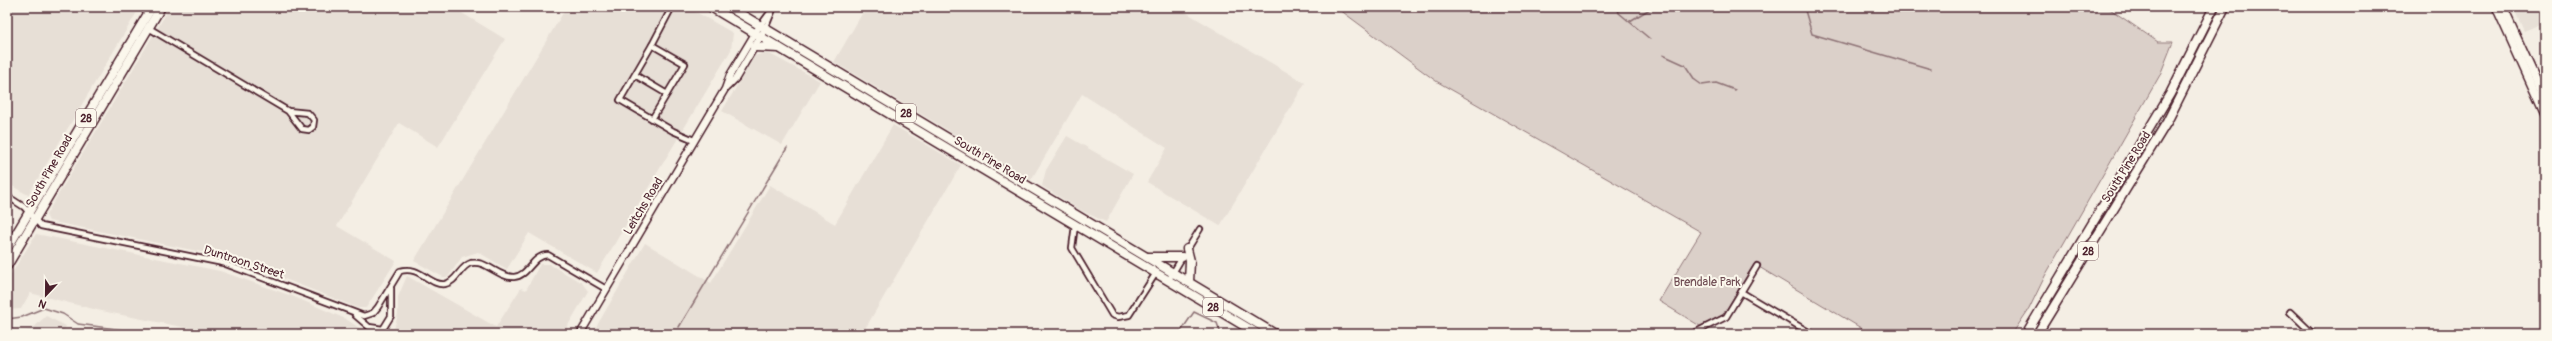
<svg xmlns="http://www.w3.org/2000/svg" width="2552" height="341" font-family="Pangolin,sans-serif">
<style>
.built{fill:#e7dfd6}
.green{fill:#dbd0c9;stroke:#92787a}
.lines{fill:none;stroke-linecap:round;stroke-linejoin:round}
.stream{stroke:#8d7174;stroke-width:1.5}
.minor-casing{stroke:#4a1f2b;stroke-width:8}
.tertiary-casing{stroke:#4a1f2b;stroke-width:9}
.primary-casing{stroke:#4a1f2b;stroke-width:10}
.trunk-casing{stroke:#4a1f2b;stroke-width:11}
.minor{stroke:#fbf7ec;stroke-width:4.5}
.tertiary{stroke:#fbf7ec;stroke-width:6}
.primary{stroke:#fbf7ec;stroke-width:7}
.trunk{stroke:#fbf7ec;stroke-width:8}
.labels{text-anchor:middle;stroke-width:4;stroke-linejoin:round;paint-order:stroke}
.shield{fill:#fbf7ec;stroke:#7f6065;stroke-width:1}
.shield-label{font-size:11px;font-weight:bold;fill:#4a1f2b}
.street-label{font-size:12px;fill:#4a1f2b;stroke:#fbf7ec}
.park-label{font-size:12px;fill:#6e4b52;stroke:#fbf7ec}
</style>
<rect width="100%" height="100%" fill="#f4eee4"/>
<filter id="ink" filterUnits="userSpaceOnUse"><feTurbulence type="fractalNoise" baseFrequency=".025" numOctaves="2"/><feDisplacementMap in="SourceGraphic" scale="8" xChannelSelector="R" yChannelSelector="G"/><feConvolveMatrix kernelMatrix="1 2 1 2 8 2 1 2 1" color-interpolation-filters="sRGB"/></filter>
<g filter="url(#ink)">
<!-- built -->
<g class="built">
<path d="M 7,7 L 140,7 L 28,195 L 7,183 Z"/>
<path d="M 170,7 L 452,7 L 505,39 L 438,147 L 399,123 L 337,226 L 396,261 L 366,308 L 358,308 L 232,258 L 49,221 L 46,215 Z"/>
<path d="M 564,7 L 687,7 L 733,33 L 731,50 L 597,273 L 529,233 L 507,269 L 478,252 L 462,257 L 448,277 L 443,277 L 414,261 L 566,8 Z"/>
<path d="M 866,7 L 1177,7 L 1305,83 L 1220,226 L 1147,182 L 1167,148 L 1082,94 L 1031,180 L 834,62 Z"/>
<path d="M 2513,7 L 2545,7 L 2545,22 L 2524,31 Z"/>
<path d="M 766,52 L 820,81 L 782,145 L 722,111 L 755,56 Z"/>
<path d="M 893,125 L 961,165 L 862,334 L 592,334 L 645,243 L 711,283 L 770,185 L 835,224 Z"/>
<path d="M 1067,136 L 1133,174 L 1106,222 L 1082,211 L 1042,186 L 1046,170 Z"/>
<path d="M 36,234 L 220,271 L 292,296 L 346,319 L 368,334 L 217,334 L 97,310 L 30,293 L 21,309 L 7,310 L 7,281 Z"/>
<path d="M 540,264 L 549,264 L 582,283 L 588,291 L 563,334 L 390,334 L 393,333 L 398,314 L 398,297 L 407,276 L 496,327 L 521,288 L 526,290 Z"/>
<path d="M 46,316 L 66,326 L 62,334 L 7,334 L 31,330 Z"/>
</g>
<!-- green -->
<path class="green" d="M 1336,7 L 2107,7 L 2158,42 L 2173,42 L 2160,75 L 2045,276 L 2029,309 L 2012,334 L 1871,334 L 1754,264 L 1723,315 L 1700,326 L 1659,301 L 1701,232 L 1436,81 Z"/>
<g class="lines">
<!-- stream -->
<g class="stream">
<path d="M 1617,7 L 1619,13 L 1650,39"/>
<path d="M 1804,7 L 1812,34 L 1931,69"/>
<path d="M 1630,21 L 1653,7"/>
<path d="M 1663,55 L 1685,65 L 1695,80 L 1702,85 L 1716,83 L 1735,90"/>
<path d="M 7,319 L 22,317 L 44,308 L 63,314 L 78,324 L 154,334"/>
<path d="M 679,327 L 787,148"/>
<path d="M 1179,334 L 1194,312 L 1217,323 L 1221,334"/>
</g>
<!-- minor casing -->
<g class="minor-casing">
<g id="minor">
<path d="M 760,26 L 774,7"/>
<path d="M 147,27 L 288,111 L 308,113 L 314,120 L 313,127 L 309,130 L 302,129 L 288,111"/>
<path d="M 765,29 L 774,7"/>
<path d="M 652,45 L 672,7"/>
<path d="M 635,75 L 667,94"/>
<path d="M 652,119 L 685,64 L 652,45 L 620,100 L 673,131 L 694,140"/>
<path d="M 7,196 L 24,207 L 41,226 L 223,263 L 364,316 L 373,313 L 378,307 L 400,271 C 420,265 429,286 445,284 C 457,282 460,266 471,263 C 487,260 498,278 514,277 C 529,276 532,255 548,255 L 606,289"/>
<path d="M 1075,225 L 1072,248 L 1112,315 L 1118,317 L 1129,315 L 1156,273"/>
<path d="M 1187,250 L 1200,229"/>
<path d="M 1168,281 L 1183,256"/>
<path d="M 1741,292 L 1812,334"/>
<path d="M 2545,298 L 2545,306"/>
<path d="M 2290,312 L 2313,334"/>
<path d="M 355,315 L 369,327 L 383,329 L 391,316 L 391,288"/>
<path d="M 1692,334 L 1726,317 L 1757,266"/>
</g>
</g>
<!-- tertiary casing -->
<g class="tertiary-casing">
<g id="tertiary">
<path d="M 727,87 L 736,78 L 765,29"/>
<path d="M 580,334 L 725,89 L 730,75 L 757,30"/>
</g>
</g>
<!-- primary casing -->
<g class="primary-casing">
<g id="primary">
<path d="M 2496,7 L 2545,115"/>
<path d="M 2503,7 L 2545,99"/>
</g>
</g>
<!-- trunk casing -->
<g class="trunk-casing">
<g id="trunk">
<path d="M 711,7 L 1258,334"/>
<path d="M 729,7 L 1275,334"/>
<path d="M 754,47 L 779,48"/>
<path d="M 7,249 L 152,7"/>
<path d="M 1187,249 L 1190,261 L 1189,282"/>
<path d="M 1147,257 L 1182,257"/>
<path d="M 7,266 L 161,7"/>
<path d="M 2026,334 L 2170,94 L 2214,7"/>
<path d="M 2037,334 L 2167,122 L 2225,7"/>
</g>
</g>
<!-- minor -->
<use href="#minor" class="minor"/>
<!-- tertiary -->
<use href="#tertiary" class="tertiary"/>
<!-- primary -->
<use href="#primary" class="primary"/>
<!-- trunk -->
<use href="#trunk" class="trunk"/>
</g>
</g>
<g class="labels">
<!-- shield labels -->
<g class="shield">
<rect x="896" y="104" width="20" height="18" rx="3"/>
<rect x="76" y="109" width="20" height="18" rx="3"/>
<rect x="2078" y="242" width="20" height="18" rx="3"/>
<rect x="1203" y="298" width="20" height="18" rx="3"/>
</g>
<g class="shield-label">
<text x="906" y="117">28</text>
<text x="86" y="122">28</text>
<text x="2088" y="255">28</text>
<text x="1213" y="311">28</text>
</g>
<!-- street labels -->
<g class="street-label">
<text transform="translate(990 160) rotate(31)" y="4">South Pine Road</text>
<text transform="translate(2126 167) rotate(-58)" y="4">South Pine Road</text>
<text transform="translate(49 171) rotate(-60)" y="4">South Pine Road</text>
<text transform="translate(643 206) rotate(-59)" y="4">Leitchs Road</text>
<text transform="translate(244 262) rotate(18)" y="4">Duntroon Street</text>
</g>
<!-- park labels -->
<g class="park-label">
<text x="1707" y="286">Brendale Park</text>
</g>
</g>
<!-- margin -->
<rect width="2552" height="341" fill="none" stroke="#fbf7ec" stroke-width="24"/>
<rect x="12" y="12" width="2528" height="317" fill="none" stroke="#4a1f2b" stroke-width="1.5" filter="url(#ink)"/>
<!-- north arrow -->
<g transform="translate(46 295) rotate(202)" stroke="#fbf7ec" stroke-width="3" paint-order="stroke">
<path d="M0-3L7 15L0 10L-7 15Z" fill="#4a1f2b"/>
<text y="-6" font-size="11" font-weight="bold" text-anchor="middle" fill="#4a1f2b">N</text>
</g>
</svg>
